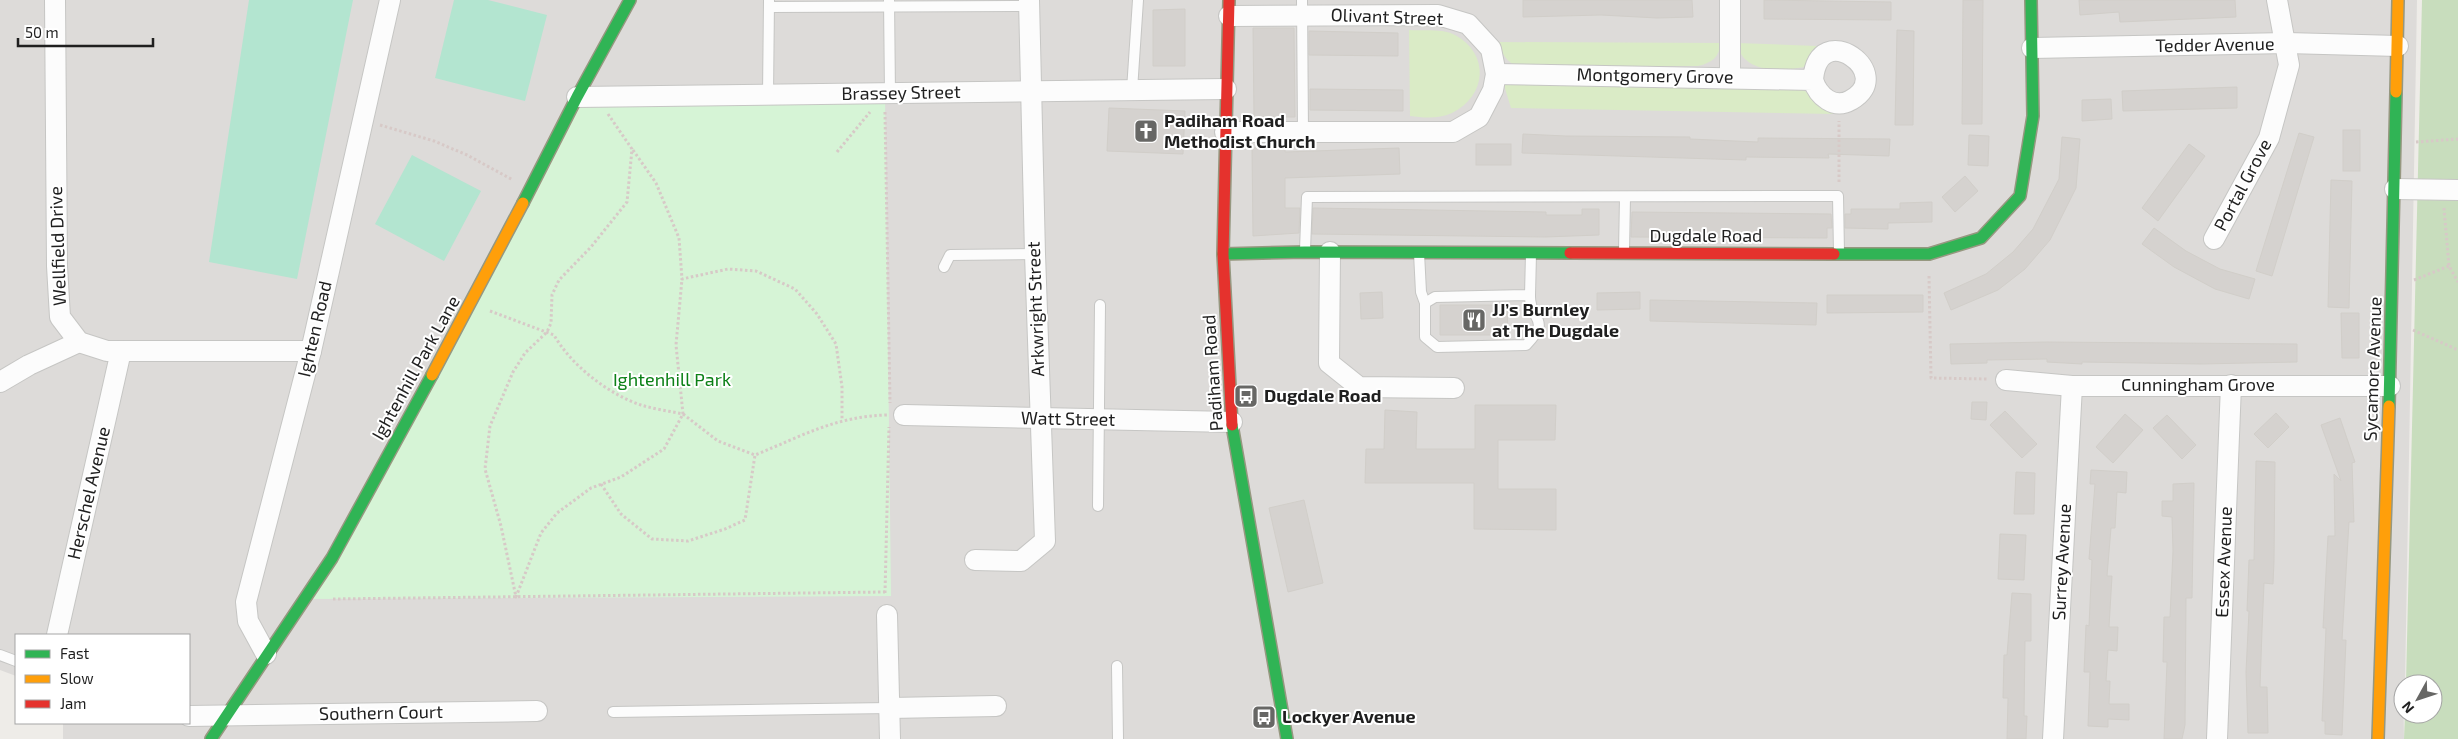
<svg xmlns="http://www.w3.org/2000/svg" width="2458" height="739" font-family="'Exo 2',sans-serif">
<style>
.residential{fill:#dddbd9}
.grass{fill:#daebc6}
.forest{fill:#c8ddbd}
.park{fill:#d6f4d6}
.pitch{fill:#b3e5d0}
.building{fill:#d5d2cf;stroke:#d1cec9}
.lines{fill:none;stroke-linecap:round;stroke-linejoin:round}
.lane-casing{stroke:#c6c6c4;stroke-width:12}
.street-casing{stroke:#c6c6c4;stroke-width:22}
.fast-casing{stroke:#969880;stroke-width:14}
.slow-casing{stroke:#969880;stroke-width:14}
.jam-casing{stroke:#969880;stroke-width:14}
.path{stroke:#d7c9c7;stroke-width:3;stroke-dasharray:2.5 2.5;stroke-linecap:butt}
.lane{stroke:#fcfcfc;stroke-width:10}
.street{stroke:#fcfcfc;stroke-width:20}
.fast{stroke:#30b455;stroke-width:11}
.slow{stroke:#ff9f0a;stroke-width:11}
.jam{stroke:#e5322d;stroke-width:11}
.labels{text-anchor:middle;stroke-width:4;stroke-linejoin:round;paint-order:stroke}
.street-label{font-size:18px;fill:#1f1f1f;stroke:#fff}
.poi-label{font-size:18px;font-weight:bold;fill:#1f1f1f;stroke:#fff;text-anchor:start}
.park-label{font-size:18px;fill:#0b8016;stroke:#fff}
</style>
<rect width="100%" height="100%" fill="#eeece8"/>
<!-- residential -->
<path class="residential" d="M 0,0 L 2417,0 L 2405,684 L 2403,684 L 2404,739 L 63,739 L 63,723 L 189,723 L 189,635 L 16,635 L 16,676 L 0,670 Z"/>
<!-- grass -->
<g class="grass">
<path d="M 1409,30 C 1423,31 1443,28 1455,35 C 1490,54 1487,96 1452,113 C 1438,119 1425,118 1410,116 Z"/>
<path d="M 1498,42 L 1721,43 C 1719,57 1712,63 1698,66 L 1519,67 C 1507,63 1502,54 1498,42 Z"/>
<path d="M 1737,43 L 1817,46 L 1812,59 L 1804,67 C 1780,72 1742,73 1737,43 Z"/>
<path d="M 1503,82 L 1800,88 C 1813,95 1820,107 1834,114 L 1511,108 Z"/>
</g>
<!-- forest -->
<path class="forest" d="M 2422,0 L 2458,0 L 2458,739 L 2404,739 L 2405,714 L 2433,714 L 2433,684 L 2406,684 Z"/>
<!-- park -->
<path class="park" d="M 885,94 L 891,596 L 308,599 L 577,97 Z"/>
<!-- pitch -->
<g class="pitch">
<path d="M 249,0 L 353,0 L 297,279 L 209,262 Z"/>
<path d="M 454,0 L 488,0 L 547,15 L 525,101 L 435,78 Z"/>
<path d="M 412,155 L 481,191 L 444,261 L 375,224 Z"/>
</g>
<!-- building -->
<g class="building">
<path d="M 1523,0 L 1692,0 L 1693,17 L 1657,18 L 1601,15 L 1523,17 Z"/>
<path d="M 1764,0 L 1891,2 L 1891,20 L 1764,19 Z"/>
<path d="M 1963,0 L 1983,0 L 1982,124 L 1962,124 Z"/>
<path d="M 2079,0 L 2235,0 L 2236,17 L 2120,22 L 2119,12 L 2080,15 Z"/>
<path d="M 1185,9 L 1185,66 L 1153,66 L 1153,10 Z"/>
<path d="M 1253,28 L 1294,28 L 1295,117 L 1254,117 Z"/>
<path d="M 1897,30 L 1914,31 L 1913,125 L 1895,125 Z"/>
<path d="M 1309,31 L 1398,33 L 1398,56 L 1309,55 Z"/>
<path d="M 2237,87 L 2237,108 L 2123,111 L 2122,91 Z"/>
<path d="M 1310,89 L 1403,90 L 1403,111 L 1310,110 Z"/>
<path d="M 2111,99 L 2112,119 L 2082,121 L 2082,100 Z"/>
<path d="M 1109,108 L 1185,111 L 1183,154 L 1107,151 Z"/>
<rect x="2343" y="130" width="17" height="41"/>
<path d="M 2299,133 L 2314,137 L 2272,276 L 2256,271 Z"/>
<path d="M 1523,134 L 1566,136 L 1690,137 L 1690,139 L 1758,142 L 1758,138 L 1890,139 L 1889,156 L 1828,154 L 1829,158 L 1746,157 L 1746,160 L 1522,153 Z"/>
<path d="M 1969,135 L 1989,136 L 1988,166 L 1968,165 Z"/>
<path d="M 2062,137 L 2080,139 L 2076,188 L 2050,240 L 2025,269 L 1998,290 L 1951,310 L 1944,293 L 1986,274 L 2013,252 L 2033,229 L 2059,179 Z"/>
<rect x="1476" y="144" width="35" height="21"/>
<path d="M 2189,144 L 2205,156 L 2158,221 L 2142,208 Z"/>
<path d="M 1252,148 L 1285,148 L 1285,152 L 1399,148 L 1400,174 L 1285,178 L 1285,208 L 1300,208 L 1299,233 L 1253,236 Z"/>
<path d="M 1965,176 L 1978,191 L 1955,212 L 1942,197 Z"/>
<path d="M 2331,180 L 2352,181 L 2349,308 L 2328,307 Z"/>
<path d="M 1932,202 L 1932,222 L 1888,223 L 1888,229 L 1845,228 L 1845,214 L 1851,214 L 1851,209 L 1900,209 L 1900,203 Z"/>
<path d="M 1313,208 L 1546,212 L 1546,215 L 1582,215 L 1582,209 L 1599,209 L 1599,235 L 1545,237 L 1312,234 Z"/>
<path d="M 1632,212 L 1831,214 L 1832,228 L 1827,228 L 1827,238 L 1631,237 Z"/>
<path d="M 2154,228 L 2186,251 L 2220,269 L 2255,279 L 2249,299 L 2215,289 L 2174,267 L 2142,244 Z"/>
<path d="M 1382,292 L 1383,318 L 1361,319 L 1360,293 Z"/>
<path d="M 1640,292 L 1640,309 L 1597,310 L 1597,293 Z"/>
<path d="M 1827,295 L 1923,295 L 1923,312 L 1827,313 Z"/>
<path d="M 1650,300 L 1817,303 L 1816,325 L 1650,321 Z"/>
<path d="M 1440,305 L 1507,305 L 1508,335 L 1440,335 Z"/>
<path d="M 2341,313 L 2359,313 L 2359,358 L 2342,358 Z"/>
<path d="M 2046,342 L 2297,344 L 2297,362 L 2201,364 L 2082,362 L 2082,364 L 2047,362 L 2047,359 L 1987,360 L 1987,363 L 1951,364 L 1950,344 Z"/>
<path d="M 1972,402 L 1987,402 L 1986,420 L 1971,419 Z"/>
<path d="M 1475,405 L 1556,405 L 1555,440 L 1498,440 L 1498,489 L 1556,489 L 1556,530 L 1474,529 L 1474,483 L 1365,483 L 1366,449 L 1384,449 L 1385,410 L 1417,412 L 1416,449 L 1475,449 Z"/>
<path d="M 2005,411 L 2037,444 L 2022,458 L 1990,425 Z"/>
<path d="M 2276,413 L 2289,427 L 2268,448 L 2254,434 Z"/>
<path d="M 2125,414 L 2143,430 L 2113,463 L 2096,447 Z"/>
<path d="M 2167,415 L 2196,445 L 2182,459 L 2153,428 Z"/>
<path d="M 2340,418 L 2355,462 L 2352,463 L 2354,522 L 2349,522 L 2342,640 L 2346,640 L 2342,735 L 2325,734 L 2325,721 L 2322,721 L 2326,628 L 2323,628 L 2328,536 L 2335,536 L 2334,474 L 2341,481 L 2321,425 Z"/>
<path d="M 2256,461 L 2275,462 L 2274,561 L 2273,584 L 2264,583 L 2262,630 L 2260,687 L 2267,687 L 2268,733 L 2248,733 L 2246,672 L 2249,611 L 2247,611 L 2249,560 L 2254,560 Z"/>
<path d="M 2091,470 L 2127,472 L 2126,493 L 2117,492 L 2115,528 L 2111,528 L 2107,576 L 2112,576 L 2109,627 L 2118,627 L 2117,651 L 2108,650 L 2106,681 L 2110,681 L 2109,704 L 2129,704 L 2129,720 L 2108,719 L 2108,727 L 2088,726 L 2090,672 L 2084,672 L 2086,625 L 2089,626 L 2092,560 L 2089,559 L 2095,484 L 2090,484 Z"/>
<path d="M 2016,472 L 2035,473 L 2034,514 L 2014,514 Z"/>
<path d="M 2194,483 L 2192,598 L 2186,598 L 2185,725 L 2182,739 L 2164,739 L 2167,662 L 2163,662 L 2164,617 L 2170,617 L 2173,551 L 2172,517 L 2162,516 L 2162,501 L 2173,501 L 2173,484 Z"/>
<path d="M 1304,500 L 1323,583 L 1288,592 L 1269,508 Z"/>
<path d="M 2000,534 L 2026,535 L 2024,580 L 1998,579 Z"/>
<path d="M 2012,593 L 2031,594 L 2031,641 L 2025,641 L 2024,716 L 2027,716 L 2026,739 L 2007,739 L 2008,698 L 2003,698 L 2004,655 L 2007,655 Z"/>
</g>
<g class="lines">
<!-- lane casing -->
<g class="lane-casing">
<g id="lane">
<path d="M 889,0 L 890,94"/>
<path d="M 1302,0 L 1303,132"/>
<path d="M 769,7 L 1029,6"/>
<path d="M 1132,90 L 1138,0"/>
<path d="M 768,95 L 769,1"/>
<path d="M 1305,250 L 1307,197 L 1838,196 L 1839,253"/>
<path d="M 1624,252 L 1625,197"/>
<path d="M 1419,253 L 1421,292 L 1425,303"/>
<path d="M 944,267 L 950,255 L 1035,254"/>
<path d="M 1530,295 L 1435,297 L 1425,303 L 1425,337 L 1437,347 L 1526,345 C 1553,317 1529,322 1530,295 L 1531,254"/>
<path d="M 1098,506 L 1100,305"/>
<path d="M 0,655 L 16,661"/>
<path d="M 1117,666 L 1118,739"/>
<path d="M 613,712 L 890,708"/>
</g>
</g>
<!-- street casing -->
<g class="street-casing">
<g id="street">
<path d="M 55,0 L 57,266 L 60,317 L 79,342 L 107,351 L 311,351"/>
<path d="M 2032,48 L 2287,43 L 2398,46"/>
<path d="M 1496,74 L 1813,80 C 1818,96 1834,110 1851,100 C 1898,74 1818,16 1813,80"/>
<path d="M 1730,77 L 1730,0"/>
<path d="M 577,97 L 1226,89"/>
<path d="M 1225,132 L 1453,132 L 1479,117 L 1493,90 L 1496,74 L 1491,49 L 1468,24 L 1438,15 L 1229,16"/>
<path d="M 2395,189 L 2458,190"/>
<path d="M 2214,239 L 2269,138 L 2289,65 L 2277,0"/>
<path d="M 1330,252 L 1329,363 L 1359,387 L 1454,388"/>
<path d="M 2006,380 L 2072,386 L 2390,386"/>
<path d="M 0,382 L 29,365 L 79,342"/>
<path d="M 904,415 L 1232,422"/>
<path d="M 975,560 L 1021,561 L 1045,541 L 1035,254 L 1029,0"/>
<path d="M 887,615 L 890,739"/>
<path d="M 57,635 L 121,351"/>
<path d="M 266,654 L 248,621 L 246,602 L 311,351 L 390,0"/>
<path d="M 890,708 L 996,706"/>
<path d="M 189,716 L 537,711"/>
<path d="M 2053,739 L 2072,386"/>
<path d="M 2217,739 L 2231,385"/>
</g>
</g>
<!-- fast casing -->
<g class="fast-casing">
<g id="fast">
<path d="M 523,203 L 577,97 L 630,0"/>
<path d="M 1223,254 L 1305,252 L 1570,253"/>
<path d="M 1834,254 L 1929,254 L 1981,238 L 2020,196 L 2033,116 L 2031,0"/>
<path d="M 2389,406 L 2396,92"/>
<path d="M 1232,425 L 1287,739"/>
<path d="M 211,739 L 332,558 L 432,375"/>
</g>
</g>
<!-- slow casing -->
<g class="slow-casing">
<g id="slow">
<path d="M 2396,92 L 2398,0"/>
<path d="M 432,375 L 523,203"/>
<path d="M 2378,739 L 2389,406"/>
</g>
</g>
<!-- jam casing -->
<g class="jam-casing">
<g id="jam">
<path d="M 1229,0 L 1223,254 L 1232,425"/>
<path d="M 1570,253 L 1834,254"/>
</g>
</g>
<!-- path -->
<g class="path">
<path d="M 885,112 L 890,403"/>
<path d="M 608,114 L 632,149 L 627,202 L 591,247 L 559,280 L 552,295 L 551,323 L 547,332 L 525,353 L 513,372 L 490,426 L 485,469 L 501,526 L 516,597 L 541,533 L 557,513 L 591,488 L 621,477 L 664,449 L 683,414 L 718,441 L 755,455 C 802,436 836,416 888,415"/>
<path d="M 380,125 L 434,141 L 467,155 L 513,180"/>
<path d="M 2416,142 L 2458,139"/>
<path d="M 633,150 L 656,183 L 679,238 L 682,279 L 728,269 L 756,271 L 795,289 L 817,314 L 836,344 L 842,387 L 842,420"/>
<path d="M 837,152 L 870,112"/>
<path d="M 1839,182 L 1839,121"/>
<path d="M 2444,208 L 2449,266 L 2458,282"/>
<path d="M 1929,276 L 1931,378 L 1987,379"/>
<path d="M 2414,280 L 2449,266"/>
<path d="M 490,311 L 554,335 C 571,365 608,394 641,405 C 654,409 669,411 683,414 L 676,345 L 682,279"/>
<path d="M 2413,330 L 2458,350"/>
<path d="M 601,484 L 621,514 L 652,539 L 688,541 L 725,529 L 745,520 L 755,455"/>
<path d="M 885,593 L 889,427"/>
<path d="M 333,599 L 885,592"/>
</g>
<!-- lane -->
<use href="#lane" class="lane"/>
<!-- street -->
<use href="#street" class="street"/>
<!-- fast -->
<use href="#fast" class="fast"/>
<!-- slow -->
<use href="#slow" class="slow"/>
<!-- jam -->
<use href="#jam" class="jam"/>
</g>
<!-- icons -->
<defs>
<g id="church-square" transform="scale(1.25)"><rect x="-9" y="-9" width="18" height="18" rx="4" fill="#676765" stroke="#fff"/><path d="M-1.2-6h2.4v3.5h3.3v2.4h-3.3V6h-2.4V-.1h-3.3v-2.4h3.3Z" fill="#fff"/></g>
<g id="restaurant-square" transform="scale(1.25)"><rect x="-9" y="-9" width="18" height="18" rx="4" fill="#676765" stroke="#fff"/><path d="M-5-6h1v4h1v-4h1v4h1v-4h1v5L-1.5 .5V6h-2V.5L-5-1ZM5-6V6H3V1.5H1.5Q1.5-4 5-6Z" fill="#fff"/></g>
<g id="bus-square" transform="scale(1.25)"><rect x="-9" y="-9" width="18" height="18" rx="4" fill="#676765" stroke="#fff"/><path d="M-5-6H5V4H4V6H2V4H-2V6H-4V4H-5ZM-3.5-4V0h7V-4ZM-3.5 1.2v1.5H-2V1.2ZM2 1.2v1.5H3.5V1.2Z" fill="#fff"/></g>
</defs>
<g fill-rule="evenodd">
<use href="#church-square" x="1146" y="131"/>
<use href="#restaurant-square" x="1474" y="320"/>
<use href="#bus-square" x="1246" y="396"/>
<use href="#bus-square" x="1264" y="717"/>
</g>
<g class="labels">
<!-- street labels -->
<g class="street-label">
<text transform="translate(1387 17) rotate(2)" y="6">Olivant Street</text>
<text transform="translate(2215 45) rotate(-1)" y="6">Tedder Avenue</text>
<text transform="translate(1655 76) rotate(1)" y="6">Montgomery Grove</text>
<text transform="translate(901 93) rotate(-1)" y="6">Brassey Street</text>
<text transform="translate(2243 185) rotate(-62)" y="6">Portal Grove</text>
<text x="1706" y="242">Dugdale Road</text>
<text transform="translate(58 246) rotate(-92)" y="6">Wellfield Drive</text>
<text transform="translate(1036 309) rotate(-92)" y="6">Arkwright Street</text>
<text transform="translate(315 329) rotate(-77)" y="6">Ighten Road</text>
<text transform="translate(416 368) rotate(-61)" y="6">Ightenhill Park Lane</text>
<text transform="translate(2373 369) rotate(-88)" y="6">Sycamore Avenue</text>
<text transform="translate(1213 373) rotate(-94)" y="6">Padiham Road</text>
<text x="2198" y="391">Cunningham Grove</text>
<text transform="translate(1068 419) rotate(1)" y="6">Watt Street</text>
<text transform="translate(89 493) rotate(-77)" y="6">Herschel Avenue</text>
<text transform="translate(2062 562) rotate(-87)" y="6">Surrey Avenue</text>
<text transform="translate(2224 562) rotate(-88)" y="6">Essex Avenue</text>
<text transform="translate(381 713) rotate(-1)" y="6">Southern Court</text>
</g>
<!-- poi labels -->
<g class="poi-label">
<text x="1164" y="127">Padiham Road<tspan x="1164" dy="21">Methodist Church</tspan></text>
<text x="1492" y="316">JJ’s Burnley<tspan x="1492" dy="21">at The Dugdale</tspan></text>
<text x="1264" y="402">Dugdale Road</text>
<text x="1282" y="723">Lockyer Avenue</text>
</g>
<!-- park labels -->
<g class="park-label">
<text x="672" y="386">Ightenhill Park</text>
</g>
</g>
<!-- legend -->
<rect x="15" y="634" width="175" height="90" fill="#ffffff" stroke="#a5a5a5"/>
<rect x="25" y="650" width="25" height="8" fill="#30b455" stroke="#a5a5a5"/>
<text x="60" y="659" font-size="15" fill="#1f1f1f">Fast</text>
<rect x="25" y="675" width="25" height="8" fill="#ff9f0a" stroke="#a5a5a5"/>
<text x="60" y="684" font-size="15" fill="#1f1f1f">Slow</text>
<rect x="25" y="700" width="25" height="8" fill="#e5322d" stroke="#a5a5a5"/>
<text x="60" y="709" font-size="15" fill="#1f1f1f">Jam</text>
<!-- north arrow -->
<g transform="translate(2418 699) rotate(230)"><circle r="24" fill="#ffffff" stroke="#a5a5a5"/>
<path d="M0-4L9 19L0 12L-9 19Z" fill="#676765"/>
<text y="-8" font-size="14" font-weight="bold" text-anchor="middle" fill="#1f1f1f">N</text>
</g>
<!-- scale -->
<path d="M18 38v8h135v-8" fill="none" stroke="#1f1f1f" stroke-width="2.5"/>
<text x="25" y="38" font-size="15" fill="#1f1f1f" stroke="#ffffff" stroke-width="4" paint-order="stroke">50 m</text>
</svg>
